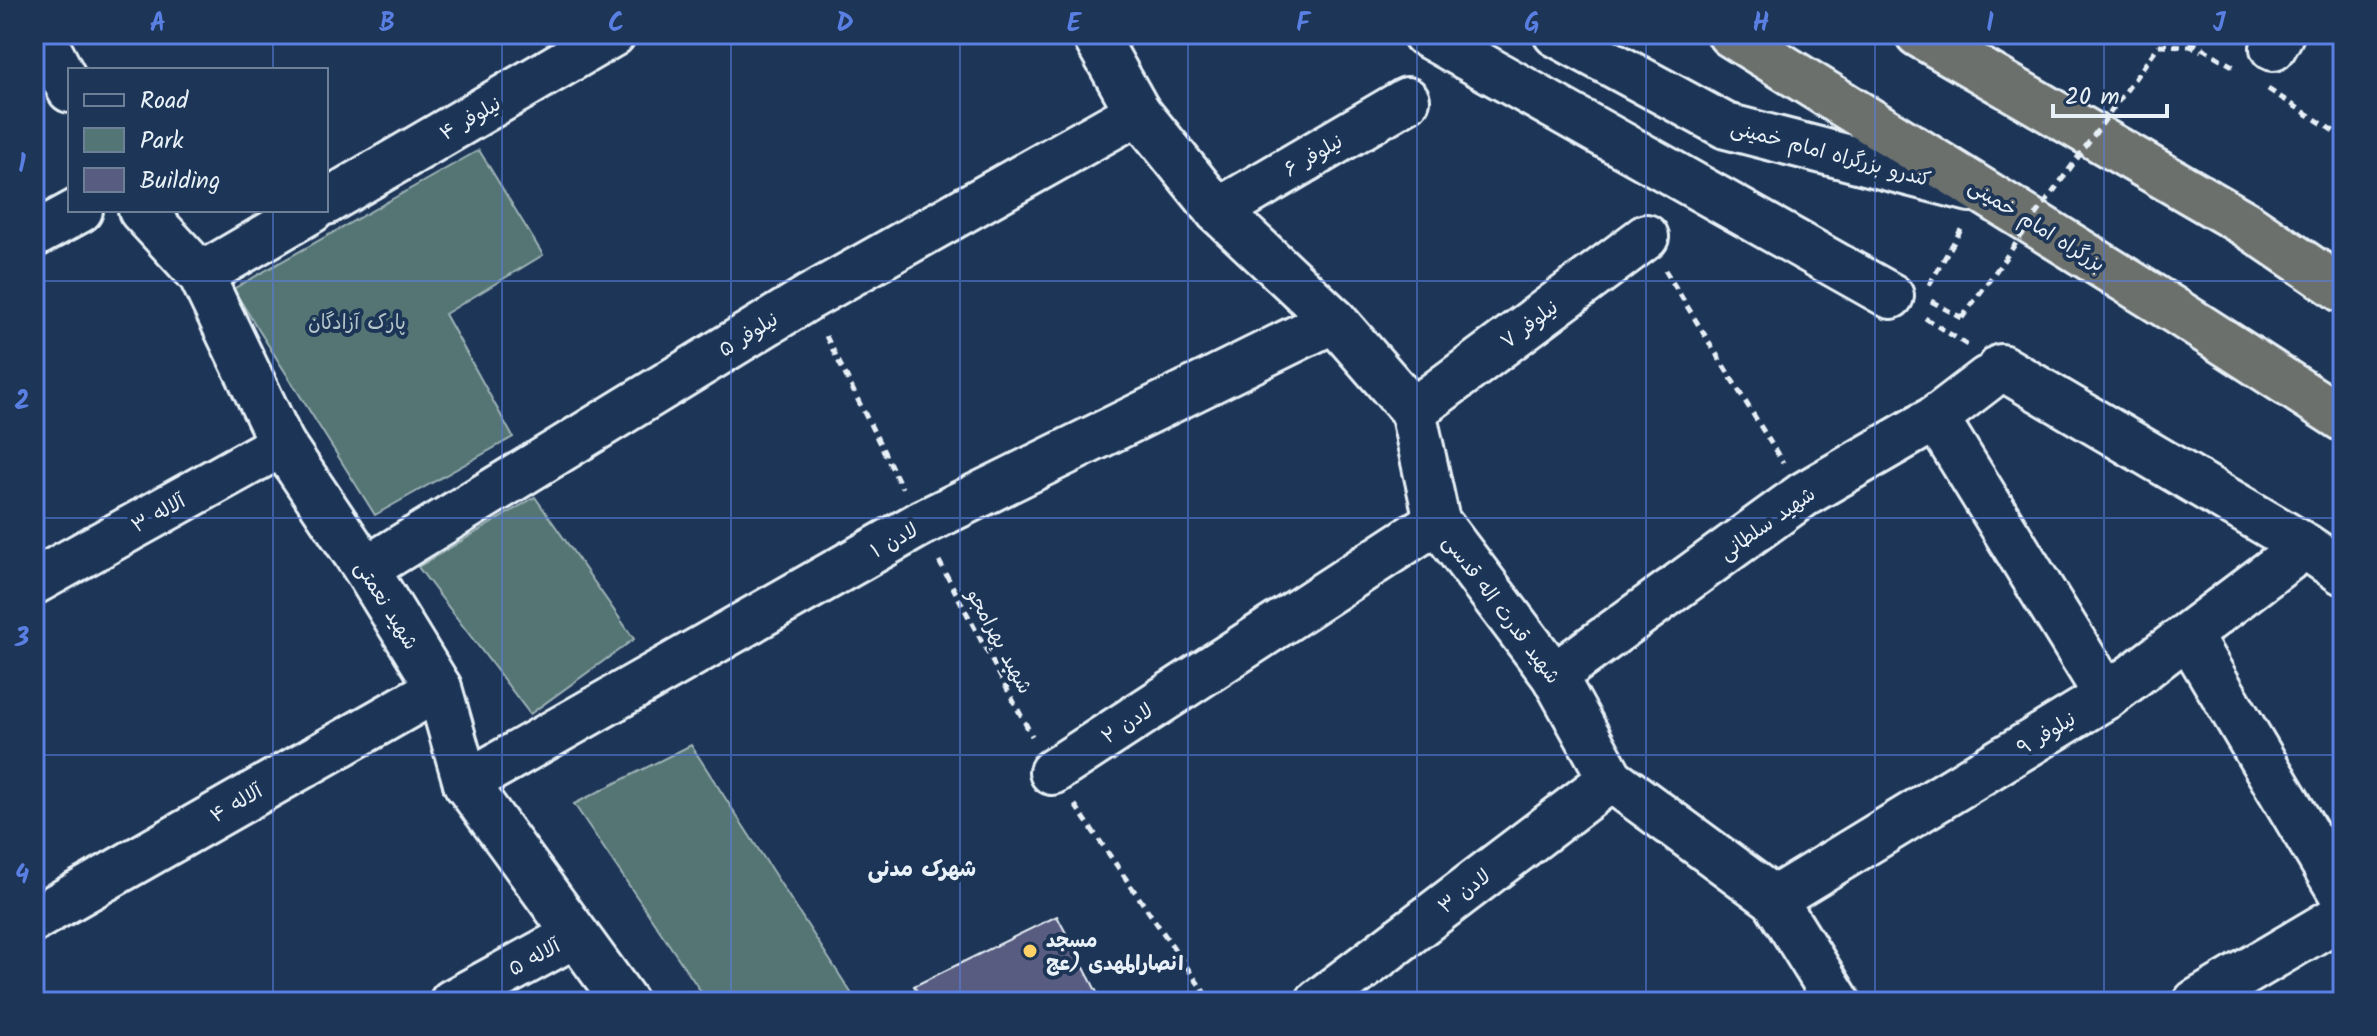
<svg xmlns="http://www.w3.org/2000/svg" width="2377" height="1036" font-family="Kalam,'Playpen Sans Arabic',sans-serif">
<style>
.green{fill:#547575;stroke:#9eb3b6;stroke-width:2}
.building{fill:#585c81;stroke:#e8f1f8;stroke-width:2}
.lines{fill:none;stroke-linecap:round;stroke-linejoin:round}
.minor-casing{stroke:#e8f1f8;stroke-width:50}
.highway-casing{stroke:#e8f1f8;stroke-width:50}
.path{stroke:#e8f1f8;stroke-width:5;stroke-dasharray:8 6;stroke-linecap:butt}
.minor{stroke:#1d3557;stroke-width:44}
.highway{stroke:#6c706d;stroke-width:44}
.path-bridge{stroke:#e8f1f8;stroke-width:5;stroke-dasharray:8 6;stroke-linecap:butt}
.grid{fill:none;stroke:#5a7fe2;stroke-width:2;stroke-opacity:0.55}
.poi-dot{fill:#ffd166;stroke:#1d3557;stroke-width:3}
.labels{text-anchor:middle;stroke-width:8;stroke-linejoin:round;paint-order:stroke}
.street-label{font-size:20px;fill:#e8f1f8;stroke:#1d3557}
.park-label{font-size:20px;fill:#b4c6ca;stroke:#1d3557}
.poi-label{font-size:20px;font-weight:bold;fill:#e8f1f8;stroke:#1d3557;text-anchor:start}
.neighbourhood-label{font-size:22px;font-weight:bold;fill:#e8f1f8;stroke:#1d3557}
.neatline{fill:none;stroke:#5a7fe2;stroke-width:3}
.grid-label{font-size:26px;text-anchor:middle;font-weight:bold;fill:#5a7fe2}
</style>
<rect width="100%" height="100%" fill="#1d3557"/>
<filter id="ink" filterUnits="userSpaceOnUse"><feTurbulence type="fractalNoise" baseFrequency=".0125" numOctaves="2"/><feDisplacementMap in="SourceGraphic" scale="16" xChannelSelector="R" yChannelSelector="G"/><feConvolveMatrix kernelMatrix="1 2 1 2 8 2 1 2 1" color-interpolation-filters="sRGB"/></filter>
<g filter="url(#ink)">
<!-- green -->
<g class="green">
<path d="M 479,150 L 543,255 L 445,314 L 513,437 L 375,515 L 233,289 Z"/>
<path d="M 535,497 L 634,639 L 530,714 L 418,567 Z"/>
<path d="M 691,745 L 857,1002 L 708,1002 L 574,804 Z"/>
</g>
<!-- building -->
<path class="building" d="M 1057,916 L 1102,1002 L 923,1002 L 914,986 Z"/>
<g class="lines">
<!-- minor casing -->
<g class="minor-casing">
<g id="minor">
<path d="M 36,34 L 46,44 L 70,90"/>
<path d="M 1094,34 L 1138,112 L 1218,211 L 1334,320 L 1413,411 L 1437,521 L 1554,676 L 1611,779 L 1774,899 L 1838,1002"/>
<path d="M 1425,34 L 1891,296"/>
<path d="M 1556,34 L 1726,126 L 1970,189"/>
<path d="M 2273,48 L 2281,34"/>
<path d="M 326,202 L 613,34"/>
<path d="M 141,210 L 201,275 L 282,444 L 366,569 L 439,688 L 466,783 L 625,1002"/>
<path d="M 1218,211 L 1407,100"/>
<path d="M 34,235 L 80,210"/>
<path d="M 201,275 L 312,210"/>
<path d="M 2001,367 L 2305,546 L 2343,572"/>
<path d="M 1413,411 L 1646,237"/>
<path d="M 1936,418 L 2107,696"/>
<path d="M 366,569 L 808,298 L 1138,112"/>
<path d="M 34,582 L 282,444"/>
<path d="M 2188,635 L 2343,896"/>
<path d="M 1554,676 L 1803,495 L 1936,418 L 1987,379"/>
<path d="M 1052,772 L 1437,521"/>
<path d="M 466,783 L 920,524 L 1334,320"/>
<path d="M 1774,899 L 2107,696 L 2305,546"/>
<path d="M 34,919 L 439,688"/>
<path d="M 452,1002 L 575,935"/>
<path d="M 1318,1002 L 1611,779"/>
<path d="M 2196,1002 L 2343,915"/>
</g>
</g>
<!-- highway casing -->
<g class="highway-casing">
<g id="highway">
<path d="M 1730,34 L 2177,312 L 2343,419"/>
<path d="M 1918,34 L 2246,224 L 2343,290"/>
</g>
</g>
<!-- path -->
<g class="path">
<path d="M 2178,34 L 2236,68"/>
<path d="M 2159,45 L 2190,46 L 2201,51"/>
<path d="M 2268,89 L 2343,137"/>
<path d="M 1665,270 L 1783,463"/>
<path d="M 1929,285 L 1962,228"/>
<path d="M 1931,301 L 1962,318"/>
<path d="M 1925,318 L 1967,345"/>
<path d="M 826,336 L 902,488"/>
<path d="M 939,561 L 1032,736"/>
<path d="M 1075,805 L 1211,1002"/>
</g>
<!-- minor -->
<use href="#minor" class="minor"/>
<!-- highway -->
<use href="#highway" class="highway"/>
<!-- path-bridge -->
<path class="path-bridge" d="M 1962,318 L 2159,45"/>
</g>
</g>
<!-- grid -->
<path class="grid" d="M 273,34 L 273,70M 502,34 L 502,1002M 731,34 L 731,1002M 960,34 L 960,1002M 1188,34 L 1188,1002M 1417,34 L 1417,1002M 1646,34 L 1646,1002M 1875,34 L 1875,1002M 2104,34 L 2104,1002M 273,210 L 273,1002M 34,281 L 2343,281M 34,518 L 2343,518M 34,755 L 2343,755"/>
<!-- markers -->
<circle class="poi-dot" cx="1030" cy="951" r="8"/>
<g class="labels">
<!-- street labels -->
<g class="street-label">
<text transform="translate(470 118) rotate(-30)" y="7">نیلوفر ۴</text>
<text transform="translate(1831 153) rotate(15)" y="7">کندرو بزرگراه امام خمینی</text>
<text transform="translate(1313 155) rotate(-30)" y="7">نیلوفر ۶</text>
<text transform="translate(2037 225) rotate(32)" y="7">بزرگراه امام خمینی</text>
<text transform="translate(1529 324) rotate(-37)" y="7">نیلوفر ۷</text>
<text transform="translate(748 334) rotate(-32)" y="7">نیلوفر ۵</text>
<text transform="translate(158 513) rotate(-29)" y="7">آلاله ۳</text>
<text transform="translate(1767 523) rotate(-35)" y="7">شهید سلطانی</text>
<text transform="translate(894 540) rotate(-29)" y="7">لادن ۱</text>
<text transform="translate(387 605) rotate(58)" y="7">شهید نعمتی</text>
<text transform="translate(1502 609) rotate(53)" y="7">شهید قدرت اله قدسی</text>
<text transform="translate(1000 641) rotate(62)" y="7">شهید بهرامجو</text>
<text transform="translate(1127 723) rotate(-33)" y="7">لادن ۲</text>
<text transform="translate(2046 733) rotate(-31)" y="7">نیلوفر ۹</text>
<text transform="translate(236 803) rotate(-30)" y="7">آلاله ۴</text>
<text transform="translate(1464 891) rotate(-37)" y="7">لادن ۳</text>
<text transform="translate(534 957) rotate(-28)" y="7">آلاله ۵</text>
</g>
<!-- park labels -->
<g class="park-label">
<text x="357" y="329">پارک آزادگان</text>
</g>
<!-- poi labels -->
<g class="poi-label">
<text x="1046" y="947">مسجد<tspan x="1046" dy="23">انصارالمهدی (عج</tspan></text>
</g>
<!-- neighbourhood labels -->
<g class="neighbourhood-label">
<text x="922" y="876">شهرک مدنی</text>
</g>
</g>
<!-- margin -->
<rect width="2377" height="1036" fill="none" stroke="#1d3557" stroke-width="88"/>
<!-- legend -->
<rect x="68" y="68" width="260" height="144" fill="#1d3557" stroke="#6e8097" stroke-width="2"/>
<rect x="84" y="94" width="40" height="12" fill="#1d3557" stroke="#6e8097" stroke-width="2"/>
<text x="140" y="108" font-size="24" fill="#e8f1f8">Road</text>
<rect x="84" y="128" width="40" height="24" fill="#547575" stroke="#6e8097" stroke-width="2"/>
<text x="140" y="148" font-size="24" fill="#e8f1f8">Park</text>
<rect x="84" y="168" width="40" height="24" fill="#585c81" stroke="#6e8097" stroke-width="2"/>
<text x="140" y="188" font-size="24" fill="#e8f1f8">Building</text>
<!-- scale -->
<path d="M2053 104v12h114v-12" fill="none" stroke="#e8f1f8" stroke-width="4"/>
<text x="2065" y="104" font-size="24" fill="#e8f1f8" stroke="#1d3557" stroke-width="6" paint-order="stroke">20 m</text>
<rect x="44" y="44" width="2289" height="948" class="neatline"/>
<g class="grid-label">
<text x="158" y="31">A</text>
<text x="387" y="31">B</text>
<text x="616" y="31">C</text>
<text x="845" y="31">D</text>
<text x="1074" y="31">E</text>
<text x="1303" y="31">F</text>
<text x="1532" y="31">G</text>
<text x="1761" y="31">H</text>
<text x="1990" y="31">I</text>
<text x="2219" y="31">J</text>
<text x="22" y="172">1</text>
<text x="22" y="409">2</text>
<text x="22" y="646">3</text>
<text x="22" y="883">4</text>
</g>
</svg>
